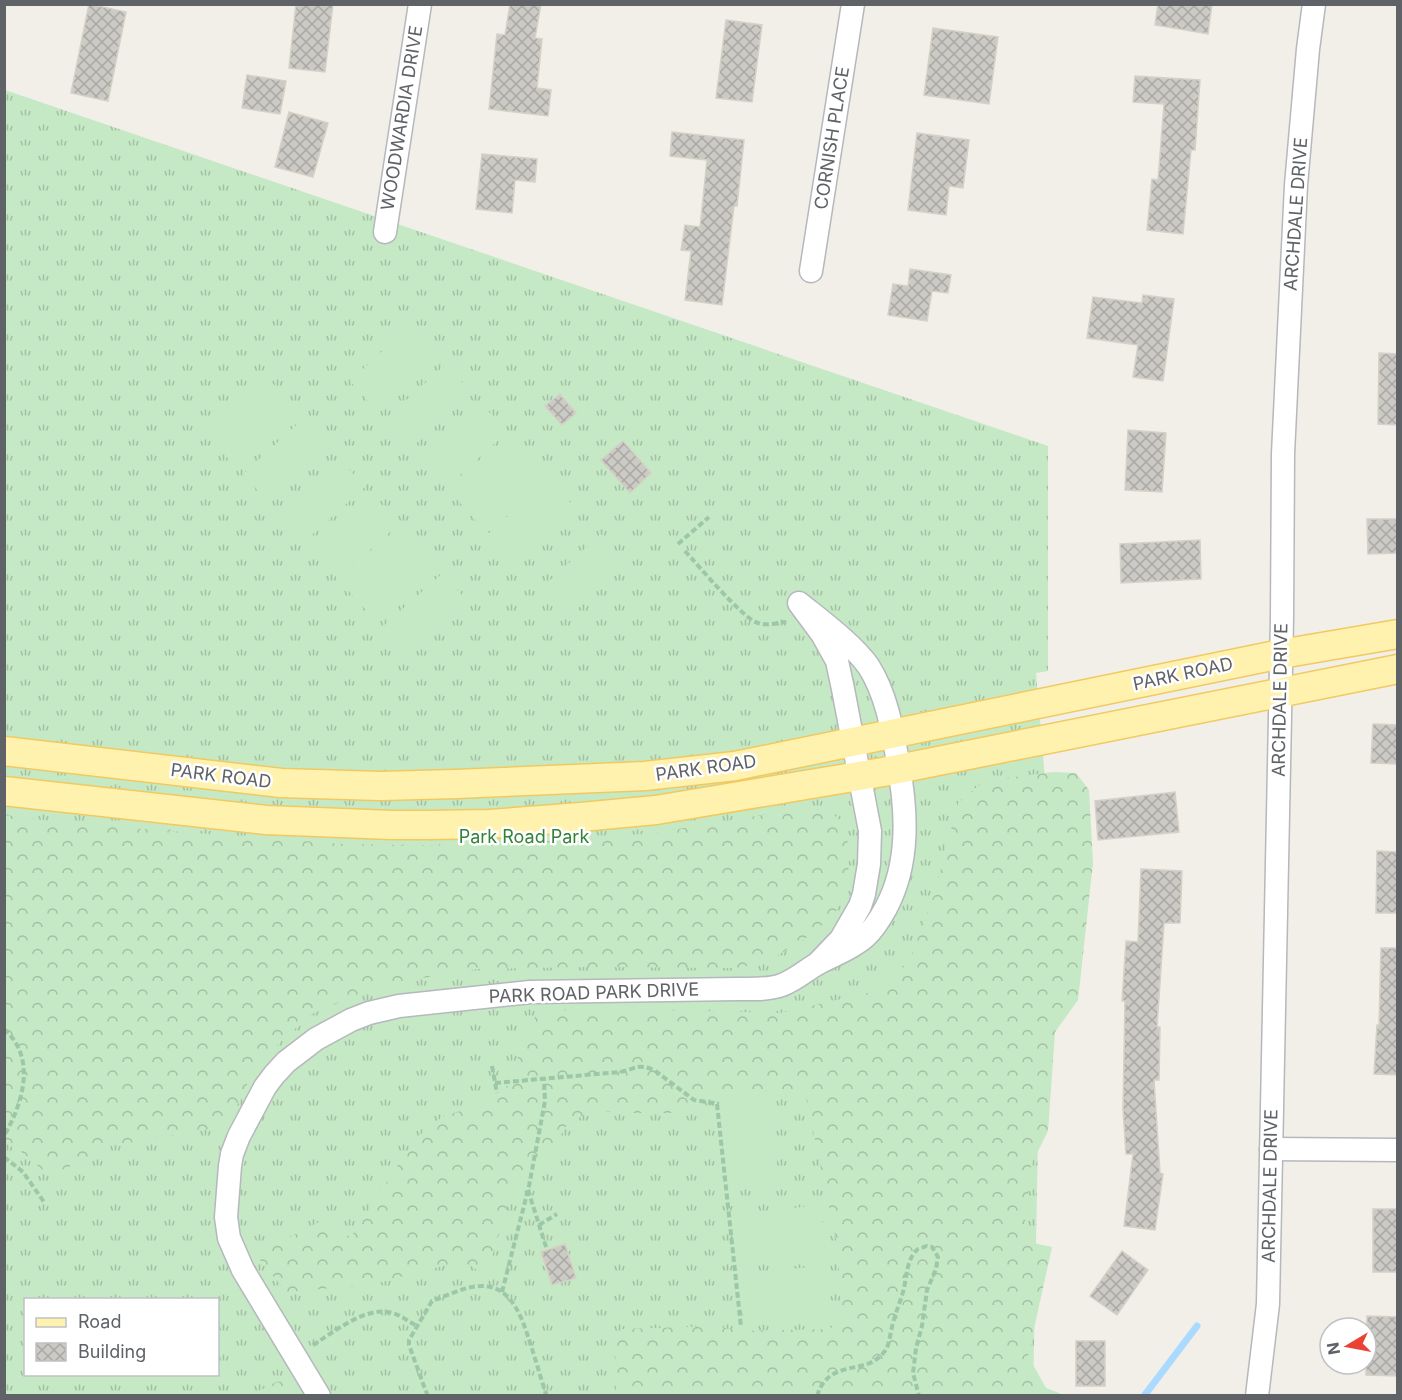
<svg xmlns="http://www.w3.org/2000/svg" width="1402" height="1400" font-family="Inter,sans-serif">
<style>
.grass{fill:url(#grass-tufts);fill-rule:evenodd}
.forest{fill:url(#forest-crowns)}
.pitch{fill:#c5e8c5}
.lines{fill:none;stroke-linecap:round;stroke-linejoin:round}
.stream{stroke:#aadaff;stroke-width:7}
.building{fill:url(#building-cross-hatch);stroke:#d6d1c6;stroke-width:1.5}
.minor-casing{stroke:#b5b8bc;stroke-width:25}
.major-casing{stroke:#f2c960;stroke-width:31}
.path{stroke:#9cc7a9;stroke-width:4;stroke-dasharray:6 3;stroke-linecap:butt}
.minor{stroke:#fff;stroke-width:22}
.major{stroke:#fff2af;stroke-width:28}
.labels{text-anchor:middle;stroke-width:5;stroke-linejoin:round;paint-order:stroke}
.street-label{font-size:18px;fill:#5f6368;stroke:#fff}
.park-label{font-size:18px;fill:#348238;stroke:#fff}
</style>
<defs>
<pattern id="grass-tufts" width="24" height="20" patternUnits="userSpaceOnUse" patternTransform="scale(1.5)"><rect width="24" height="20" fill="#c5e8c5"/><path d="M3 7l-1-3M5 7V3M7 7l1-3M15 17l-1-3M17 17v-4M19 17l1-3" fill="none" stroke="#a3c0a4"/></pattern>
<pattern id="forest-crowns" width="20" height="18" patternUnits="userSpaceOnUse" patternTransform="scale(1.5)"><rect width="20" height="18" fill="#c5e8c5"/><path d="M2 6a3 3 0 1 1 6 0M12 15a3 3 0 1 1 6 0" fill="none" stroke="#a3c0a4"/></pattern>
<pattern id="building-cross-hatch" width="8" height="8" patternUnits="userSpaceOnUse" patternTransform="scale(1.5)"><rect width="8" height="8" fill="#cccac5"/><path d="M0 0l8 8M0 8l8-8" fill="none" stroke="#a9a8a4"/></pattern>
</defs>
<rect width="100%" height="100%" fill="#f1efe8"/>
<!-- grass -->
<path class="grass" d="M 5,90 L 1048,446 L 1048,671 L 1036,673 L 1045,779 L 1033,1395 L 5,1396 ZM 26,1300 L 218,1300 L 218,1374 L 26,1374 Z"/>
<!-- forest -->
<g class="forest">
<path d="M 1053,772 L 1076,773 L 1089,790 L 1093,863 L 1078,1000 L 1055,1032 L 1048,1131 L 1031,1165 L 1023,1241 L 1052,1247 L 1028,1356 L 1046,1388 L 1064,1395 L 616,1395 L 615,1341 L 622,1329 L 716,1326 L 739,1331 L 830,1329 L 841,1318 L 838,1249 L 805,1093 L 775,1090 L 713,1095 L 671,1113 L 627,1113 L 592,1110 L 567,1125 L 540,1169 L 511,1195 L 492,1257 L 479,1271 L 462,1261 L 370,1285 L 286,1292 L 256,1255 L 319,1222 L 340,1238 L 352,1235 L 415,1139 L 442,1117 L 481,1104 L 507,1089 L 517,1060 L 524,1034 L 539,1011 L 620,1009 L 780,1013 L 867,993 L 908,964 L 934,895 L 958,803 L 984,781 Z"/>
<path d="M 799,809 L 830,812 L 844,823 L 849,849 L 848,883 L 837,910 L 813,934 L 773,958 L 740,968 L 586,967 L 477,969 L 404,981 L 352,997 L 312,1014 L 281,1041 L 252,1074 L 235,1109 L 229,1123 L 214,1128 L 105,1147 L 65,1169 L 45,1172 L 23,1153 L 7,1144 L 5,1144 L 4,1060 L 8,1053 L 4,1049 L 5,815 L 64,823 L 344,844 L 457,846 L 549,841 L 654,833 Z"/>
<path d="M 291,1380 L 300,1387 L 304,1395 L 251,1395 L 276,1382 Z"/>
</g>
<!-- pitch -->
<g class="pitch">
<path d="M 411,325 L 438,355 L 376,410 L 350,381 Z"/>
<path d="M 446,364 L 472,393 L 411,448 L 385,419 Z"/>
<path d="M 270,380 L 296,410 L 234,465 L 208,436 Z"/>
<path d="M 481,403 L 507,432 L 446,488 L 420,458 Z"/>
<path d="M 304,418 L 330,448 L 269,503 L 243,474 Z"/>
<path d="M 515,441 L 541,470 L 480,525 L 454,496 Z"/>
<path d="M 339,458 L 365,487 L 304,542 L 278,513 Z"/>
<path d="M 549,479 L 575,508 L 514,563 L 488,534 Z"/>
<path d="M 373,495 L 399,524 L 338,579 L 312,550 Z"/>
<path d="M 407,533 L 434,562 L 372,617 L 346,588 Z"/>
<path d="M 601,534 L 627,564 L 566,619 L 539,590 Z"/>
<path d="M 443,573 L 468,602 L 407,657 L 381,628 Z"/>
<path d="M 770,1093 L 779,1183 L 727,1189 L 718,1098 Z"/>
<path d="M 820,1205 L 826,1256 L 737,1267 L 731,1215 Z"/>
<path d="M 827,1265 L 833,1317 L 744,1327 L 738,1275 Z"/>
</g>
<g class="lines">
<!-- stream -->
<path class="stream" d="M 1144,1396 L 1197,1326"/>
</g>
<!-- building -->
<g class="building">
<path d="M 89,4 L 126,12 L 108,101 L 71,93 Z"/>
<path d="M 296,4 L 333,4 L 325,72 L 289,68 Z"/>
<path d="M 510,4 L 541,4 L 535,38 L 542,39 L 537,88 L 551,90 L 548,116 L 489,109 L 497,34 L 505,35 Z"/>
<path d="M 1158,4 L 1212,4 L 1208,34 L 1155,25 Z"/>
<path d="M 726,20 L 762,25 L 752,102 L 716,98 Z"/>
<path d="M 933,28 L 998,37 L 989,104 L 924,95 Z"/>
<path d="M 247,75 L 286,81 L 280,114 L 242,108 Z"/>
<path d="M 1135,76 L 1200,80 L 1195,150 L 1191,150 L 1183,234 L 1147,230 L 1152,179 L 1158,180 L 1164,104 L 1133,102 Z"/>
<path d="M 289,112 L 328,123 L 313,177 L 275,167 Z"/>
<path d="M 672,132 L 744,140 L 737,206 L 734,206 L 722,305 L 685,300 L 691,251 L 681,250 L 685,225 L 700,227 L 707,160 L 670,156 Z"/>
<path d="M 917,133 L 969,140 L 963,188 L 949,186 L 946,215 L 908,210 Z"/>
<path d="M 482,154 L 537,159 L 535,182 L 515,180 L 512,213 L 476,209 Z"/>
<path d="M 910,269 L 951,275 L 948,293 L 932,291 L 927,321 L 888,315 L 893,284 L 908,286 Z"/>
<path d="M 1143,295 L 1174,299 L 1163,381 L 1133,377 L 1138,345 L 1087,338 L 1093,297 L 1142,303 Z"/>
<path d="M 1379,353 L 1398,354 L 1398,425 L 1378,424 Z"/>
<path d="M 560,394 L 576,413 L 562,425 L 545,406 Z"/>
<path d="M 1128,430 L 1166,433 L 1162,492 L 1125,490 Z"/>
<path d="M 623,441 L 651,473 L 630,493 L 601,460 Z"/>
<path d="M 1367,519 L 1398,519 L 1398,553 L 1368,554 Z"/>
<path d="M 1200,540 L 1201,579 L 1121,583 L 1120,544 Z"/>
<path d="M 1373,724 L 1398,725 L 1398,764 L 1371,763 Z"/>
<path d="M 1175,792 L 1179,832 L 1098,840 L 1095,801 Z"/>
<path d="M 1377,851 L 1398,852 L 1398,913 L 1376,913 Z"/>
<path d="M 1141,869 L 1182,871 L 1180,923 L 1164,923 L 1157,1027 L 1160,1027 L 1159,1080 L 1154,1080 L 1160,1173 L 1163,1174 L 1155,1230 L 1124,1226 L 1133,1154 L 1126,1154 L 1123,1109 L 1125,1001 L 1122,1001 L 1126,941 L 1138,942 Z"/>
<path d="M 1381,948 L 1398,948 L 1398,1075 L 1374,1074 L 1377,1025 L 1379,1025 Z"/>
<rect x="1373" y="1209" width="25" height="63"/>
<path d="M 565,1244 L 576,1278 L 552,1285 L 541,1252 Z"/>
<path d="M 1122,1251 L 1148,1270 L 1117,1315 L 1090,1296 Z"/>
<path d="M 1367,1316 L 1398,1317 L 1398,1376 L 1366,1375 Z"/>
<rect x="1076" y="1341" width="29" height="45"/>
</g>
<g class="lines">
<!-- minor casing -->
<g class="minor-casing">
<g id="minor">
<path d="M 385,232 L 420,4"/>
<path d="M 811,271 L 853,4"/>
<path d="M 1271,1149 L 1398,1150"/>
<path d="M 319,1396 L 243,1270 L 229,1238 L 226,1217 L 230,1166 L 232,1154 L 239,1136 L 265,1087 L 274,1075 L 286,1062 L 316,1039 L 351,1020 L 369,1013 L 399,1006 L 530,992 L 737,989 C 751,989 768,990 782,985 C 795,980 805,971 817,964 C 833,955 850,950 865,937 C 874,929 880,919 886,908 C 910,863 907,811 898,762 C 892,729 887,696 869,667 C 854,645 820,620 799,603 L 822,634 L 837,661 L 843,689 L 870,831 L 869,864 L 864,894 L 860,906 L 841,939 L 817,964"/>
<path d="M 1257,1396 L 1268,1304 L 1282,618 L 1283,454 L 1296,185 L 1308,49 L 1314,4"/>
</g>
</g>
<!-- major casing -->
<g class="major-casing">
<g id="major">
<path d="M 4,751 L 281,783 L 380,786 L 456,784 L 645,776 L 735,766 L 1281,654 L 1398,634"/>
<path d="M 4,791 L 266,820 L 392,825 L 429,825 L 490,824 L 581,817 L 656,810 L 883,772 L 1398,669"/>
</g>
</g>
<!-- path -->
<g class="path">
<path d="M 678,544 L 709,517"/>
<path d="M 685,551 C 698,565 743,619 758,623 C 767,626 777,623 786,622"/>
<path d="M 4,1029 C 37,1058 23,1103 4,1136"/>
<path d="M 492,1066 L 497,1093"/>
<path d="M 495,1083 L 620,1072 C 636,1069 637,1063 654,1070 L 694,1100 L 719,1104"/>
<path d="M 717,1104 L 741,1327"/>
<path d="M 4,1157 L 23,1172 L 44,1202"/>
<path d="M 528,1190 L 547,1250"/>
<path d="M 539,1225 L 557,1214"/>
<path d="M 502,1292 L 529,1186 L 545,1101 L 544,1078"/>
<path d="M 313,1345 C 334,1332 367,1305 392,1313 C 401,1315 409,1322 417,1326"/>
<path d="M 428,1396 L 425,1389 L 409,1345 L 409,1340 L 432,1301 C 446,1296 466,1286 481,1286 C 514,1285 524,1324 532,1349 C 537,1364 541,1379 546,1394 L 544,1396"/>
<path d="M 817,1396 C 830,1354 873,1380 888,1345 C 890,1338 891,1330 893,1323 C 896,1312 900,1302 903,1292 C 907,1278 906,1259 918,1249 C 919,1249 926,1246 927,1246 L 932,1247 L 938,1257 L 936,1269 L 927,1290 L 922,1326 L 916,1348 L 913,1373 L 919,1396"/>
</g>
<!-- minor -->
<use href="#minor" class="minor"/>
<!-- major -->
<use href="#major" class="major"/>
</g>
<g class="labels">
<!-- street labels -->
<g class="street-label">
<text transform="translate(402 118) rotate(-81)" y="6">WOODWARDIA DRIVE</text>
<text transform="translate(832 138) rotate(-81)" y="6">CORNISH PLACE</text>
<text transform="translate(1296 214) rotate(-86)" y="6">ARCHDALE DRIVE</text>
<text transform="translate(1183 674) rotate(-12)" y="6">PARK ROAD</text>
<text transform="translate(1280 700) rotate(-89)" y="6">ARCHDALE DRIVE</text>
<text transform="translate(706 768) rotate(-8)" y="6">PARK ROAD</text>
<text transform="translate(221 776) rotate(7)" y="6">PARK ROAD</text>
<text transform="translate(594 993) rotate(-2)" y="6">PARK ROAD PARK DRIVE</text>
<text transform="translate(1270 1186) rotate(-89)" y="6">ARCHDALE DRIVE</text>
</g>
<!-- park labels -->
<g class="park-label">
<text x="524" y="843">Park Road Park</text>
</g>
</g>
<!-- border -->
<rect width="1402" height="1400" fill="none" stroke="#5f6368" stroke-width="12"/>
<!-- legend -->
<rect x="24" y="1298" width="195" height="78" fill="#ffffff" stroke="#bfc1c3" stroke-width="1.5"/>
<rect x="36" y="1318" width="30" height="9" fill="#fff2af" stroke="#bfc1c3" stroke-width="1.5"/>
<text x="78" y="1328" font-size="18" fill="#5f6368">Road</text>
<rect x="36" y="1343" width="30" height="18" fill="url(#building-cross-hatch)" stroke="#bfc1c3" stroke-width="1.5"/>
<text x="78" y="1358" font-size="18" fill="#5f6368">Building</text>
<!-- north arrow -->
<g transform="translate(1348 1346) rotate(260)"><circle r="28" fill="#ffffff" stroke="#bfc1c3" stroke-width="1.5"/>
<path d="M0-4.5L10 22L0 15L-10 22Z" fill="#ea4335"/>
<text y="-9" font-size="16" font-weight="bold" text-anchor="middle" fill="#5f6368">N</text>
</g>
</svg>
